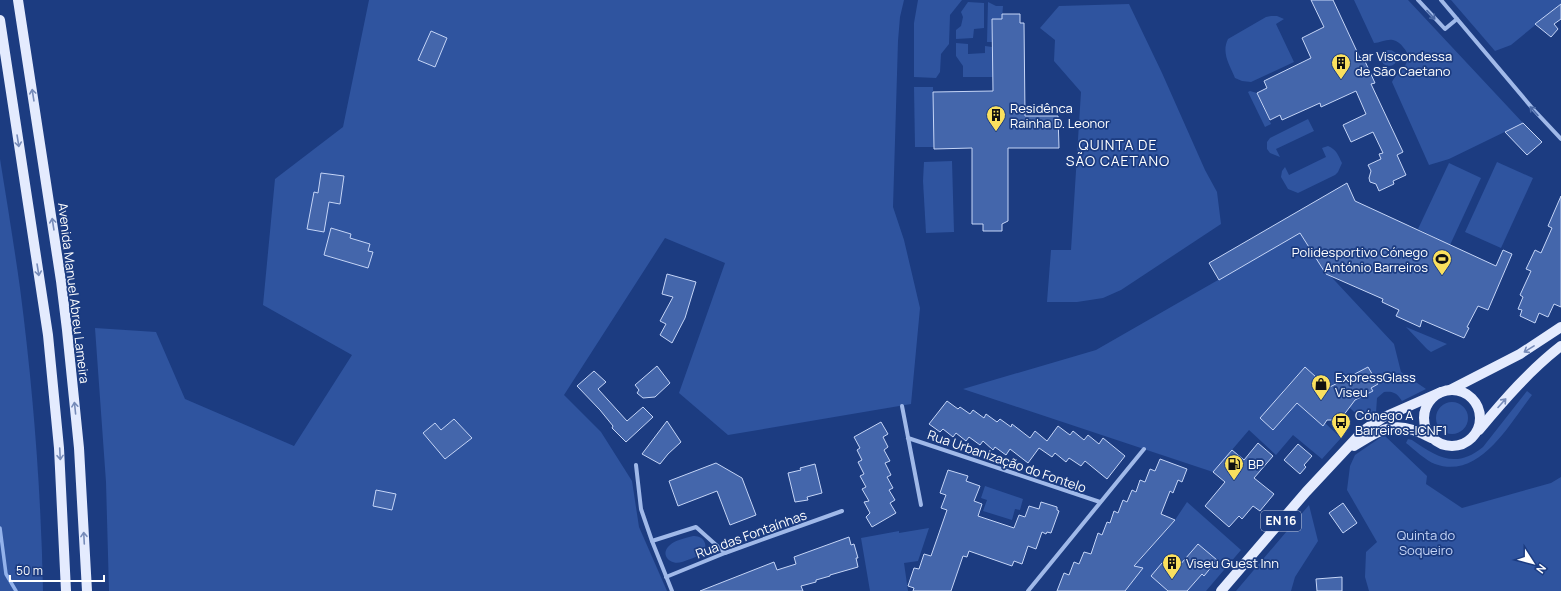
<svg xmlns="http://www.w3.org/2000/svg" width="1561" height="591" font-family="Manrope,sans-serif">
<style>
.green{fill:#2f549f}
.lines{fill:none;stroke-linecap:round;stroke-linejoin:round}
.stream{stroke:#93b2eb;stroke-width:3.5}
.building{fill:#4466ab;stroke:#c5d5f7}
.street{stroke:#a0b9e9;stroke-width:4}
.primary{stroke:#e4ebfe;stroke-width:10}
.oneway{stroke:#4a68a5}
.oneway2{stroke:#768bb9}
.labels{text-anchor:middle;stroke-width:3.5;stroke-linejoin:round;paint-order:stroke}
.shield{fill:#1c3c81;stroke:#bbc4d9;stroke-width:1}
.shield-label{font-size:12px;font-weight:bold;fill:#fff}
.poi-label{font-size:13px;fill:#fff;stroke:#1c3c81;text-anchor:start}
.street-label{font-size:13px;fill:#fff;stroke:#1c3c81}
.park-label{font-size:13px;fill:#c5d5f7;stroke:#1c3c81}
.neighbourhood-label{font-size:14px;letter-spacing:1px;fill:#fff;stroke:#1c3c81}
</style>
<rect width="100%" height="100%" fill="#1c3c81"/>
<!-- green -->
<g class="green">
<path d="M 369,0 L 904,0 L 900,17 L 898,41 L 893,207 L 904,240 L 920,308 L 911,404 L 728,435 L 679,393 L 725,263 L 665,238 L 564,395 L 601,432 L 632,481 L 639,527 L 667,591 L 109,591 L 106,482 L 95,328 L 156,332 L 185,399 L 294,446 L 352,355 L 263,305 L 275,179 L 343,127 Z"/>
<path d="M 918,0 L 962,0 L 950,15 L 949,44 L 941,54 L 940,72 L 936,78 L 914,77 L 914,23 Z"/>
<path d="M 1354,0 L 1408,0 L 1523,123 L 1449,159 L 1429,165 L 1392,82 C 1397,71 1417,62 1403,47 C 1401,44 1397,41 1393,40 C 1386,39 1380,43 1374,43 Z"/>
<path d="M 1451,0 L 1561,0 L 1561,4 L 1511,45 L 1495,51 Z"/>
<path d="M 968,2 L 984,3 L 984,28 L 974,29 L 973,38 L 956,39 L 956,30 L 961,26 L 963,17 L 961,12 Z"/>
<path d="M 988,2 L 996,6 L 1003,6 L 1002,19 L 992,19 L 992,42 L 987,42 Z"/>
<path d="M 1129,4 L 1162,73 L 1205,170 L 1217,192 L 1221,224 L 1121,290 L 1103,298 L 1077,302 L 1047,302 L 1051,250 L 1071,250 L 1081,92 L 1054,61 L 1055,40 L 1040,28 L 1059,6 Z"/>
<path d="M 1271,16 L 1277,16 L 1284,19 L 1276,24 L 1294,62 L 1251,82 L 1242,81 L 1235,78 C 1230,65 1221,53 1228,39 L 1266,17 Z"/>
<path d="M 956,43 L 968,44 L 968,54 L 985,53 L 985,46 L 992,47 L 993,77 L 963,77 L 963,66 L 956,56 Z"/>
<circle cx="1389" cy="58" r="8"/>
<path d="M 914,87 L 933,87 L 934,147 L 915,147 Z"/>
<path d="M 1250,91 L 1257,93 L 1271,124 L 1265,127 L 1248,92 Z"/>
<path d="M 1308,119 L 1314,131 L 1276,149 L 1280,157 L 1270,153 L 1267,149 L 1267,142 L 1270,138 Z"/>
<path d="M 1328,146 C 1337,150 1338,155 1342,163 L 1338,172 L 1335,175 L 1298,193 L 1288,189 L 1281,177 L 1282,171 L 1285,167 L 1289,175 L 1326,157 L 1322,148 Z"/>
<path d="M 0,159 C 7,202 14,245 20,288 C 33,388 41,490 43,591 L 0,591 Z"/>
<path d="M 952,161 L 954,232 L 926,233 L 923,181 L 924,162 Z"/>
<path d="M 1497,162 L 1533,178 L 1501,248 L 1465,232 Z"/>
<path d="M 1449,163 L 1481,178 L 1450,245 L 1418,229 Z"/>
<path d="M 1300,233 L 1322,267 L 1394,344 L 1401,372 L 1426,389 L 1402,401 C 1397,393 1393,391 1384,392 L 1377,398 L 1376,413 L 1363,420 L 1305,367 L 1283,391 L 1323,426 L 1325,423 L 1341,438 L 1322,459 L 1293,435 L 1276,455 L 1249,430 L 1213,472 L 963,389 L 1096,350 Z"/>
<path d="M 1406,327 L 1447,344 L 1431,352 L 1427,349 Z"/>
<path d="M 1527,391 L 1532,395 C 1509,424 1480,480 1435,464 C 1426,461 1414,449 1406,443 L 1408,439 L 1412,440 C 1436,456 1455,470 1483,447 Z"/>
<circle cx="1452" cy="418" r="16"/>
<path d="M 1384,435 L 1427,476 L 1426,484 L 1462,508 L 1551,483 L 1561,477 L 1561,591 L 1369,591 L 1365,577 L 1366,552 L 1377,542 L 1347,490 L 1350,466 L 1355,455 Z"/>
<path d="M 985,486 L 1023,499 L 1020,510 L 1015,509 L 1012,520 L 983,511 L 987,500 L 981,498 Z"/>
<path d="M 1187,502 L 1241,550 L 1206,591 L 1113,591 L 1175,520 Z"/>
<path d="M 1309,505 L 1318,541 L 1295,577 L 1291,591 L 1236,591 Z"/>
<path d="M 929,528 L 918,561 L 904,563 L 908,591 L 870,591 L 861,538 L 899,531 L 899,533 Z"/>
<path d="M 693,536 C 697,536 702,537 704,541 C 711,554 690,559 682,562 C 670,566 659,554 670,545 C 675,540 686,538 693,536 Z"/>
</g>
<g class="lines">
<!-- stream -->
<path class="stream" d="M 0,528 L 6,574 L 16,591"/>
</g>
<!-- building -->
<g class="building">
<path d="M 1311,0 L 1333,0 L 1360,58 L 1363,57 L 1375,83 L 1371,84 L 1403,152 L 1397,155 L 1406,175 L 1393,181 L 1394,184 L 1379,191 L 1376,184 L 1370,182 L 1369,178 L 1371,171 L 1368,165 L 1381,159 L 1379,154 L 1383,153 L 1373,132 L 1351,142 L 1343,125 L 1366,114 L 1356,91 L 1321,107 L 1320,103 L 1282,120 L 1280,115 L 1270,120 L 1257,93 L 1267,88 L 1264,81 L 1311,58 L 1302,38 L 1324,27 Z"/>
<path d="M 1561,4 L 1561,19 L 1554,24 L 1558,29 L 1551,37 L 1535,24 Z"/>
<path d="M 1002,14 L 1020,14 L 1020,23 L 1024,23 L 1025,116 L 1058,116 L 1059,148 L 1008,148 L 1008,221 L 1002,224 L 1002,231 L 983,231 L 983,224 L 972,224 L 972,148 L 934,149 L 933,92 L 993,91 L 992,19 L 1002,19 Z"/>
<path d="M 431,31 L 447,38 L 435,67 L 418,60 Z"/>
<path d="M 1523,123 L 1542,142 L 1527,155 L 1505,132 Z"/>
<path d="M 321,173 L 344,176 L 340,204 L 329,202 L 324,232 L 307,229 L 314,192 L 318,193 Z"/>
<path d="M 1347,183 L 1355,201 L 1496,266 L 1503,250 L 1512,254 L 1488,310 L 1478,306 L 1467,327 L 1469,328 L 1464,338 L 1422,320 L 1420,327 L 1396,316 L 1399,310 L 1382,302 L 1383,299 L 1326,274 L 1300,233 L 1219,280 L 1209,263 Z"/>
<path d="M 1561,196 L 1561,307 L 1554,304 L 1548,317 L 1539,313 L 1535,323 L 1520,316 L 1522,310 L 1518,309 L 1523,297 L 1520,295 L 1531,271 L 1526,269 L 1535,250 L 1541,253 L 1552,228 L 1548,226 Z"/>
<path d="M 331,228 L 351,234 L 350,238 L 370,244 L 368,251 L 373,252 L 368,268 L 324,255 Z"/>
<path d="M 667,274 L 696,282 L 685,318 L 672,343 L 660,335 L 666,324 L 660,321 L 673,297 L 662,294 Z"/>
<path d="M 657,366 L 670,383 L 655,397 L 643,398 L 637,393 L 639,390 L 635,385 Z"/>
<path d="M 1305,367 L 1328,388 L 1368,367 L 1378,384 L 1371,388 L 1373,391 L 1355,400 L 1340,420 L 1327,420 L 1323,426 L 1297,403 L 1273,430 L 1260,418 Z"/>
<path d="M 594,371 L 606,382 L 598,389 L 627,421 L 643,407 L 653,417 L 626,442 L 612,428 L 613,426 L 600,410 L 577,386 Z"/>
<path d="M 947,401 L 958,409 L 960,407 L 970,414 L 973,410 L 984,418 L 986,414 L 997,422 L 1000,419 L 1011,427 L 1012,424 L 1030,438 L 1035,431 L 1047,441 L 1058,426 L 1070,435 L 1073,431 L 1084,440 L 1088,435 L 1099,444 L 1103,438 L 1125,456 L 1107,479 L 1085,461 L 1081,466 L 1069,458 L 1066,462 L 1055,453 L 1052,457 L 1039,448 L 1028,463 L 1010,449 L 1006,455 L 995,447 L 993,450 L 983,441 L 980,445 L 969,437 L 966,441 L 956,433 L 953,437 L 943,429 L 940,432 L 929,424 Z"/>
<path d="M 454,419 L 472,438 L 445,459 L 423,433 L 435,423 L 441,430 Z"/>
<path d="M 667,421 L 681,442 L 668,454 L 660,464 L 642,454 Z"/>
<path d="M 881,422 L 888,434 L 883,437 L 888,447 L 884,450 L 890,461 L 885,463 L 891,475 L 887,477 L 893,488 L 889,490 L 895,500 L 890,503 L 896,513 L 872,527 L 866,517 L 870,513 L 864,502 L 869,501 L 862,489 L 866,487 L 860,476 L 864,474 L 858,462 L 862,460 L 857,450 L 860,448 L 854,437 Z"/>
<path d="M 1258,443 L 1273,456 L 1254,478 L 1274,494 L 1260,511 L 1253,506 L 1242,519 L 1239,516 L 1229,527 L 1205,506 L 1225,482 L 1213,472 L 1232,450 L 1244,460 Z"/>
<path d="M 1298,444 L 1312,456 L 1304,465 L 1306,467 L 1300,474 L 1284,460 Z"/>
<path d="M 1160,459 L 1187,469 L 1182,482 L 1178,480 L 1173,493 L 1170,491 L 1161,514 L 1175,520 L 1134,566 L 1143,568 L 1125,591 L 1057,591 L 1064,573 L 1069,575 L 1074,562 L 1079,564 L 1084,552 L 1091,554 L 1098,533 L 1102,535 L 1107,522 L 1110,523 L 1114,511 L 1118,513 L 1123,500 L 1127,502 L 1132,490 L 1136,492 L 1140,480 L 1145,482 L 1150,469 L 1155,471 Z"/>
<path d="M 716,463 L 742,478 L 756,515 L 730,525 L 717,491 L 678,506 L 669,481 Z"/>
<path d="M 815,464 L 822,493 L 807,497 L 808,500 L 795,502 L 788,473 L 801,470 L 800,468 Z"/>
<path d="M 948,470 L 968,476 L 966,481 L 980,486 L 974,501 L 982,504 L 978,516 L 1014,528 L 1019,515 L 1025,517 L 1029,506 L 1039,509 L 1041,502 L 1057,507 L 1057,510 L 1059,511 L 1051,533 L 1047,532 L 1046,534 L 1042,532 L 1036,549 L 1028,546 L 1022,564 L 1014,561 L 1012,566 L 969,551 L 967,557 L 963,556 L 951,591 L 913,591 L 914,588 L 908,586 L 914,568 L 919,569 L 924,554 L 931,556 L 947,510 L 941,508 L 946,495 L 940,493 Z"/>
<path d="M 376,490 L 396,494 L 392,510 L 373,506 Z"/>
<path d="M 1343,503 L 1357,523 L 1343,533 L 1329,513 Z"/>
<path d="M 849,537 L 851,545 L 854,544 L 858,558 L 856,558 L 858,567 L 830,575 L 830,576 L 816,580 L 816,582 L 801,586 L 803,591 L 700,591 L 774,562 L 777,570 L 796,564 L 794,557 Z"/>
<path d="M 1198,544 L 1217,560 L 1204,576 L 1202,574 L 1187,591 L 1168,591 L 1151,576 L 1162,563 L 1173,573 Z"/>
<path d="M 1342,577 L 1342,591 L 1317,591 L 1316,579 Z"/>
</g>
<g class="lines">
<!-- street -->
<g class="street">
<path d="M 1418,0 L 1445,29 L 1457,19"/>
<path d="M 1441,0 L 1533,109 L 1561,139"/>
<path d="M 902,406 L 921,505"/>
<path d="M 908,438 L 1100,502"/>
<path d="M 636,465 L 641,509 L 652,541 L 672,591"/>
<path d="M 652,541 L 696,527 L 725,553"/>
<path d="M 666,577 L 725,553 L 842,511"/>
<path d="M 1028,591 L 1144,449"/>
</g>
<!-- primary -->
<g class="primary">
<path d="M 18,0 L 61,281 L 67,330 L 79,448 L 87,591"/>
<path d="M 0,20 L 48,335 L 59,448 L 66,591"/>
<path d="M 1450,390 L 1520,354 L 1561,327"/>
<circle cx="1452" cy="418" r="28"/>
<path d="M 1479,430 C 1504,400 1530,370 1561,346"/>
<path d="M 1354,446 C 1385,427 1397,419 1431,438"/>
<path d="M 1221,591 L 1306,492 L 1363,431 L 1382,418 L 1441,392"/>
</g>
</g>
<!-- one-way arrows -->
<defs><path id="oneway-shaft" d="M-6 0H5M1.5-3L5.5 0L1.5 3" fill="none" stroke-width="1.6" stroke-linecap="round" stroke-linejoin="round"/></defs>
<g class="oneway">
<use href="#oneway-shaft" transform="translate(1431 15) rotate(47)"/>
<use href="#oneway-shaft" transform="translate(1534 111) rotate(-132)"/>
</g>
<g class="oneway2">
<use href="#oneway-shaft" transform="translate(33 95) rotate(-99)"/>
<use href="#oneway-shaft" transform="translate(18 141) rotate(81)"/>
<use href="#oneway-shaft" transform="translate(53 224) rotate(-99)"/>
<use href="#oneway-shaft" transform="translate(38 270) rotate(81)"/>
<use href="#oneway-shaft" transform="translate(1529 349) rotate(148)"/>
<use href="#oneway-shaft" transform="translate(1502 403) rotate(-48)"/>
<use href="#oneway-shaft" transform="translate(75 408) rotate(-96)"/>
<use href="#oneway-shaft" transform="translate(60 454) rotate(87)"/>
<use href="#oneway-shaft" transform="translate(84 538) rotate(-93)"/>
</g>
<!-- icons -->
<defs>
<g id="building-pin" transform="scale(1)"><path d="M0 17L-7.5 6A9.5 9.5 0 1 1 7.5 6Z" fill="#fae05e" stroke="#1c3c81"/><path d="M-4-6H4V6H1V3H-1V6H-4ZM-2.5-4.3h1.7v1.8h-1.7ZM.8-4.3h1.7v1.8H.8ZM-2.5-1h1.7V.8h-1.7ZM.8-1h1.7V.8H.8Z" fill="#111"/></g>
<g id="stadium-pin" transform="scale(1)"><path d="M0 17L-7.5 6A9.5 9.5 0 1 1 7.5 6Z" fill="#fae05e" stroke="#1c3c81"/><path d="M0-5a6.5 5 0 1 0 0 10a6.5 5 0 1 0 0-10ZM-3.5-1.8h7v3.6h-7Z" fill="#111"/></g>
<g id="shop-pin" transform="scale(1)"><path d="M0 17L-7.5 6A9.5 9.5 0 1 1 7.5 6Z" fill="#fae05e" stroke="#1c3c81"/><path d="M-5-2.5h2.3a2.7 3.5 0 0 1 5.4 0H5L5.5 6h-11ZM-1.5-2.5h3a1.5 2.3 0 0 0-3 0Z" fill="#111"/></g>
<g id="bus-pin" transform="scale(1)"><path d="M0 17L-7.5 6A9.5 9.5 0 1 1 7.5 6Z" fill="#fae05e" stroke="#1c3c81"/><path d="M-5-6H5V4H4V6H2V4H-2V6H-4V4H-5ZM-3.5-4V0h7V-4ZM-3.5 1.2v1.5H-2V1.2ZM2 1.2v1.5H3.5V1.2Z" fill="#111"/></g>
<g id="fuel-pin" transform="scale(1)"><path d="M0 17L-7.5 6A9.5 9.5 0 1 1 7.5 6Z" fill="#fae05e" stroke="#1c3c81"/><path d="M-5.5-6h7V0h2V4h1.3V-2.5L3-4.5l.8-.8L6-3V5H2.5V1h-1V6h-7ZM-4.2-4.7v3.2H.2V-4.7Z" fill="#111"/></g>
</defs>
<g fill-rule="evenodd">
<use href="#building-pin" x="1341" y="63"/>
<use href="#building-pin" x="996" y="115"/>
<use href="#stadium-pin" x="1442" y="259"/>
<use href="#shop-pin" x="1321" y="384"/>
<use href="#bus-pin" x="1341" y="422"/>
<use href="#fuel-pin" x="1234" y="464"/>
<use href="#building-pin" x="1172" y="563"/>
</g>
<g class="labels">
<!-- shield labels -->
<rect class="shield" x="1261" y="511" width="40" height="20" rx="3"/>
<g class="shield-label">
<text x="1281" y="525">EN 16</text>
</g>
<!-- poi labels -->
<g class="poi-label">
<text x="1355" y="61">Lar Viscondessa<tspan x="1355" dy="15">de São Caetano</tspan></text>
<text x="1010" y="113">Residênca<tspan x="1010" dy="15">Rainha D. Leonor</tspan></text>
<text x="1428" y="257" text-anchor="end">Polidesportivo Cónego<tspan x="1428" dy="15">António Barreiros</tspan></text>
<text x="1335" y="382">ExpressGlass<tspan x="1335" dy="15">Viseu</tspan></text>
<text x="1355" y="420">Cónego A<tspan x="1355" dy="15">Barreiros-ICNF1</tspan></text>
<text x="1248" y="469">BP</text>
<text x="1186" y="568">Viseu Guest Inn</text>
</g>
<!-- street labels -->
<g class="street-label">
<text transform="translate(74 293) rotate(83)" y="5">Avenida Manuel Abreu Lameira</text>
<text transform="translate(1007 461) rotate(19)" y="5">Rua Urbanização do Fontelo</text>
<text transform="translate(751 534) rotate(-20)" y="5">Rua das Fontaínhas</text>
</g>
<!-- park labels -->
<g class="park-label">
<text x="1426" y="540">Quinta do<tspan x="1426" dy="15">Soqueiro</tspan></text>
</g>
<!-- neighbourhood labels -->
<g class="neighbourhood-label">
<text x="1118" y="150">QUINTA DE<tspan x="1118" dy="16">SÃO CAETANO</tspan></text>
</g>
</g>
<!-- north arrow -->
<g transform="translate(1533 563) rotate(126)" stroke="#1c3c81" stroke-width="3" paint-order="stroke">
<path d="M0-3L7 15L0 10L-7 15Z" fill="#ffffff"/>
<text y="-6" font-size="11" font-weight="bold" text-anchor="middle" fill="#ffffff">N</text>
</g>
<!-- scale -->
<path d="M10 575v6h94v-6" fill="none" stroke="#ffffff" stroke-width="2"/>
<text x="16" y="575" font-size="12" fill="#ffffff" stroke="#1c3c81" stroke-width="3" paint-order="stroke">50 m</text>
</svg>
